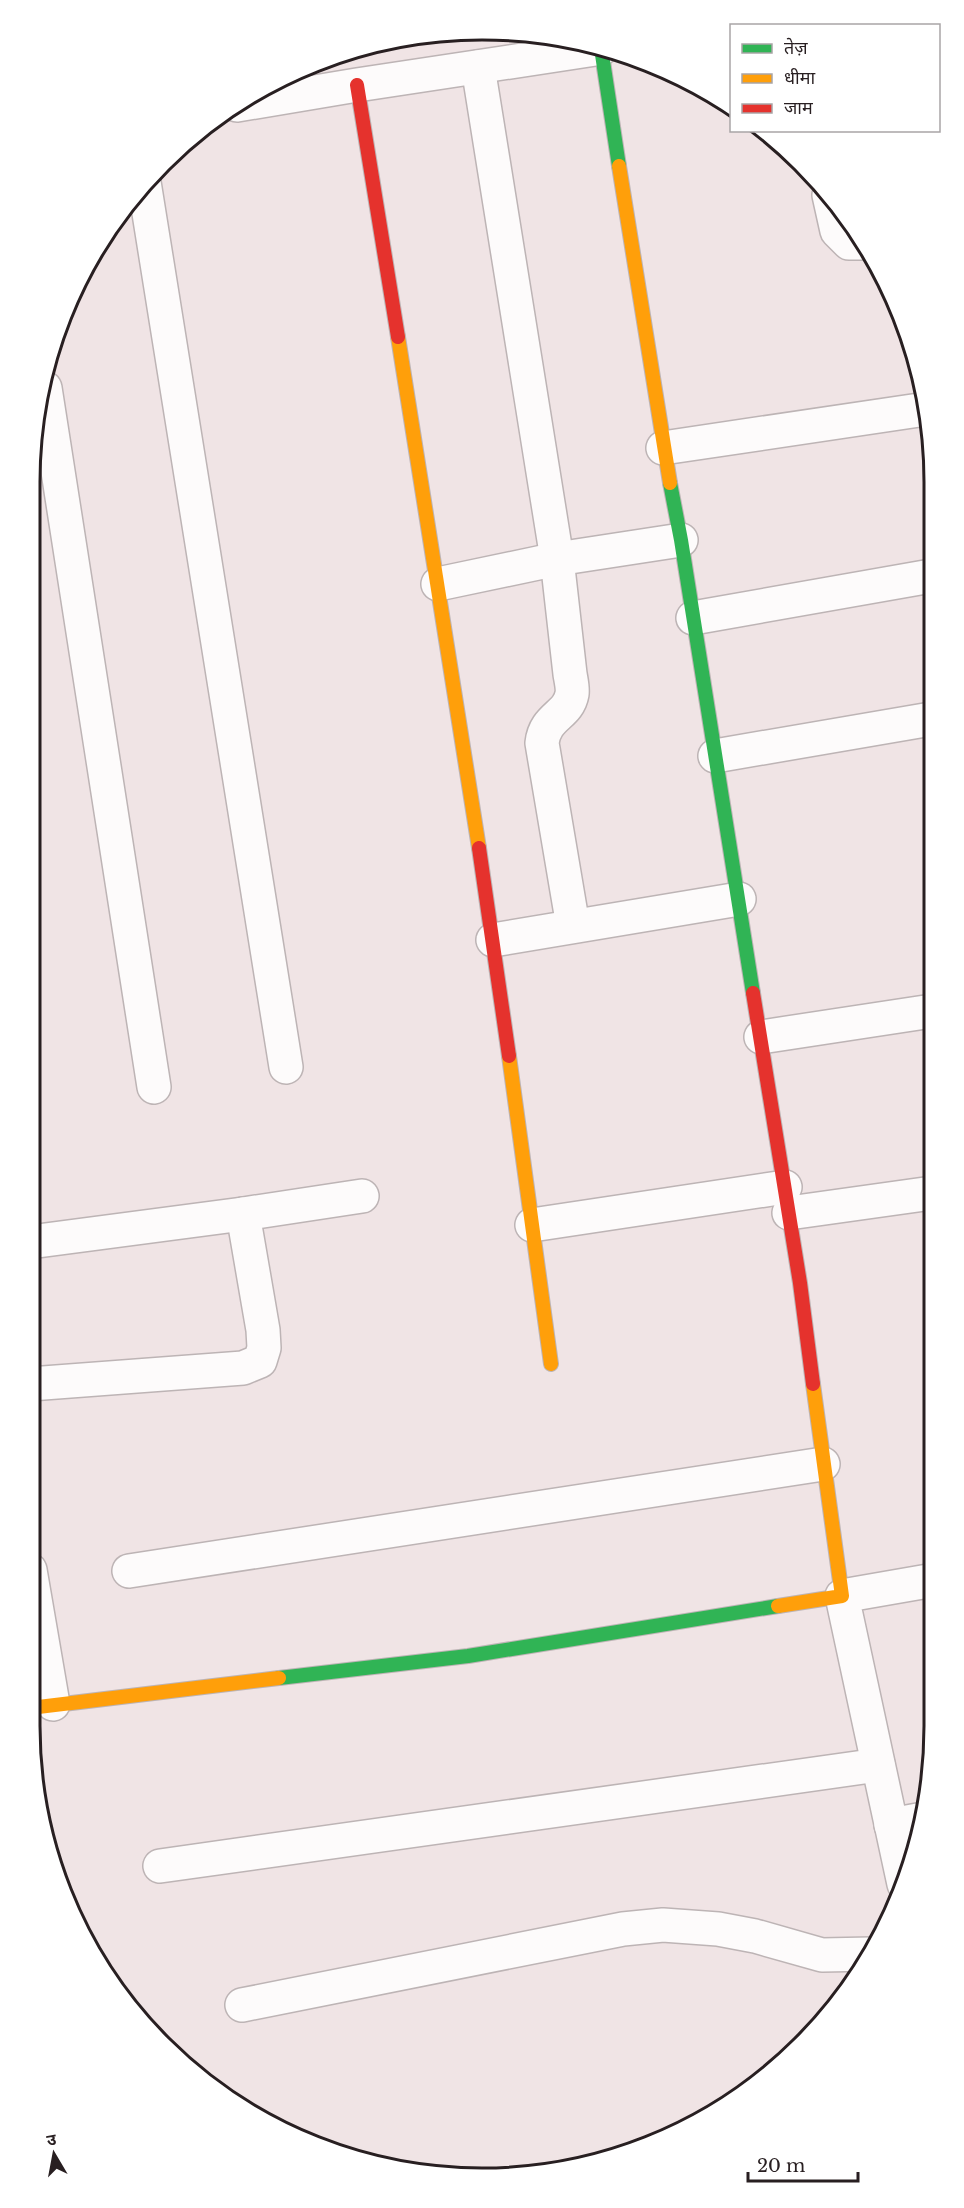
<svg xmlns="http://www.w3.org/2000/svg" width="964" height="2208" font-family="'Libre Baskerville','Noto Sans Devanagari',serif">
<style>
.lines{fill:none;stroke-linecap:round;stroke-linejoin:round}
.street-casing{stroke:#bdb4b5;stroke-width:36}
.fast-casing{stroke:#bdb4b5;stroke-width:16}
.slow-casing{stroke:#bdb4b5;stroke-width:16}
.jam-casing{stroke:#bdb4b5;stroke-width:16}
.street{stroke:#fdfbfb;stroke-width:33}
.fast{stroke:#30b455;stroke-width:14}
.slow{stroke:#ff9f0a;stroke-width:14}
.jam{stroke:#e5322d;stroke-width:14}
.rim{fill:none;stroke:#281f21;stroke-width:3}
</style>
<rect width="100%" height="100%" fill="#f0e4e5"/>
<g class="lines">
<!-- street casing -->
<g class="street-casing">
<g id="street">
<path d="M 478,67 L 557,559 L 570,674 C 571,680 573,688 572,694 C 568,716 545,716 542,743 L 573,926"/>
<path d="M 237,105 L 357,85 L 602,48"/>
<path d="M 144,182 L 286,1067"/>
<path d="M 829,195 L 837,231 L 849,243 L 861,243"/>
<path d="M 45,388 L 154,1087"/>
<path d="M 663,448 L 926,409"/>
<path d="M 438,584 L 557,559 L 681,540"/>
<path d="M 693,618 L 931,576"/>
<path d="M 715,756 L 931,719"/>
<path d="M 493,940 L 739,899"/>
<path d="M 761,1037 L 932,1011"/>
<path d="M 789,1213 L 932,1193"/>
<path d="M 532,1225 L 785,1187"/>
<path d="M 30,1242 L 243,1214 L 362,1196"/>
<path d="M 30,1384 L 243,1368 L 260,1361 L 264,1348 L 263,1330 L 243,1214"/>
<path d="M 30,1570 L 53,1704"/>
<path d="M 129,1571 L 823,1464"/>
<path d="M 891,1825 L 918,1820"/>
<path d="M 160,1866 L 878,1765"/>
<path d="M 904,1884 L 842,1596 L 934,1580"/>
<path d="M 242,2005 L 623,1929 L 663,1925 L 718,1929 L 755,1936 L 822,1955 L 872,1954"/>
</g>
</g>
<!-- fast casing -->
<g class="fast-casing">
<g id="fast">
<path d="M 601,48 L 619,166"/>
<path d="M 670,483 L 681,540 L 753,993"/>
<path d="M 279,1678 L 468,1656 L 778,1606"/>
</g>
</g>
<!-- slow casing -->
<g class="slow-casing">
<g id="slow">
<path d="M 619,166 L 670,483"/>
<path d="M 398,337 L 479,848"/>
<path d="M 509,1056 L 551,1364"/>
<path d="M 778,1606 L 842,1596 L 813,1384"/>
<path d="M 30,1708 L 279,1678"/>
</g>
</g>
<!-- jam casing -->
<g class="jam-casing">
<g id="jam">
<path d="M 357,85 L 398,337"/>
<path d="M 479,848 L 509,1056"/>
<path d="M 753,993 L 800,1283 L 813,1384"/>
</g>
</g>
<!-- street -->
<use href="#street" class="street"/>
<!-- fast -->
<use href="#fast" class="fast"/>
<!-- slow -->
<use href="#slow" class="slow"/>
<!-- jam -->
<use href="#jam" class="jam"/>
</g>
<!-- crop -->
<path d="M0 0H964V2208H0ZM482 40H482A442 442 0 0 1 924 482V1726A442 442 0 0 1 482 2168H482A442 442 0 0 1 40 1726V482A442 442 0 0 1 482 40Z" fill="#fff" fill-rule="evenodd"/>
<path class="rim" d="M482 40H482A442 442 0 0 1 924 482V1726A442 442 0 0 1 482 2168H482A442 442 0 0 1 40 1726V482A442 442 0 0 1 482 40Z"/>
<!-- legend -->
<rect x="730" y="24" width="210" height="108" fill="#ffffff" stroke="#a9a5a6" stroke-width="1.5"/>
<rect x="742" y="44" width="30" height="9" fill="#30b455" stroke="#a9a5a6" stroke-width="1.5"/>
<text x="784" y="54" font-size="18" fill="#281f21">तेज़</text>
<rect x="742" y="74" width="30" height="9" fill="#ff9f0a" stroke="#a9a5a6" stroke-width="1.5"/>
<text x="784" y="84" font-size="18" fill="#281f21">धीमा</text>
<rect x="742" y="104" width="30" height="9" fill="#e5322d" stroke="#a9a5a6" stroke-width="1.5"/>
<text x="784" y="114" font-size="18" fill="#281f21">जाम</text>
<!-- north arrow -->
<g transform="translate(54 2154) rotate(350)" stroke="#ffffff" stroke-width="4.5" paint-order="stroke">
<path d="M0-4.5L10 22L0 15L-10 22Z" fill="#281f21"/>
<text y="-9" font-size="16" font-weight="bold" text-anchor="middle" fill="#281f21">उ</text>
</g>
<!-- scale -->
<path d="M748 2172v9h110v-9" fill="none" stroke="#281f21" stroke-width="3"/>
<text x="757" y="2172" font-size="18" fill="#281f21" stroke="#ffffff" stroke-width="4.5" paint-order="stroke">20 m</text>
</svg>
